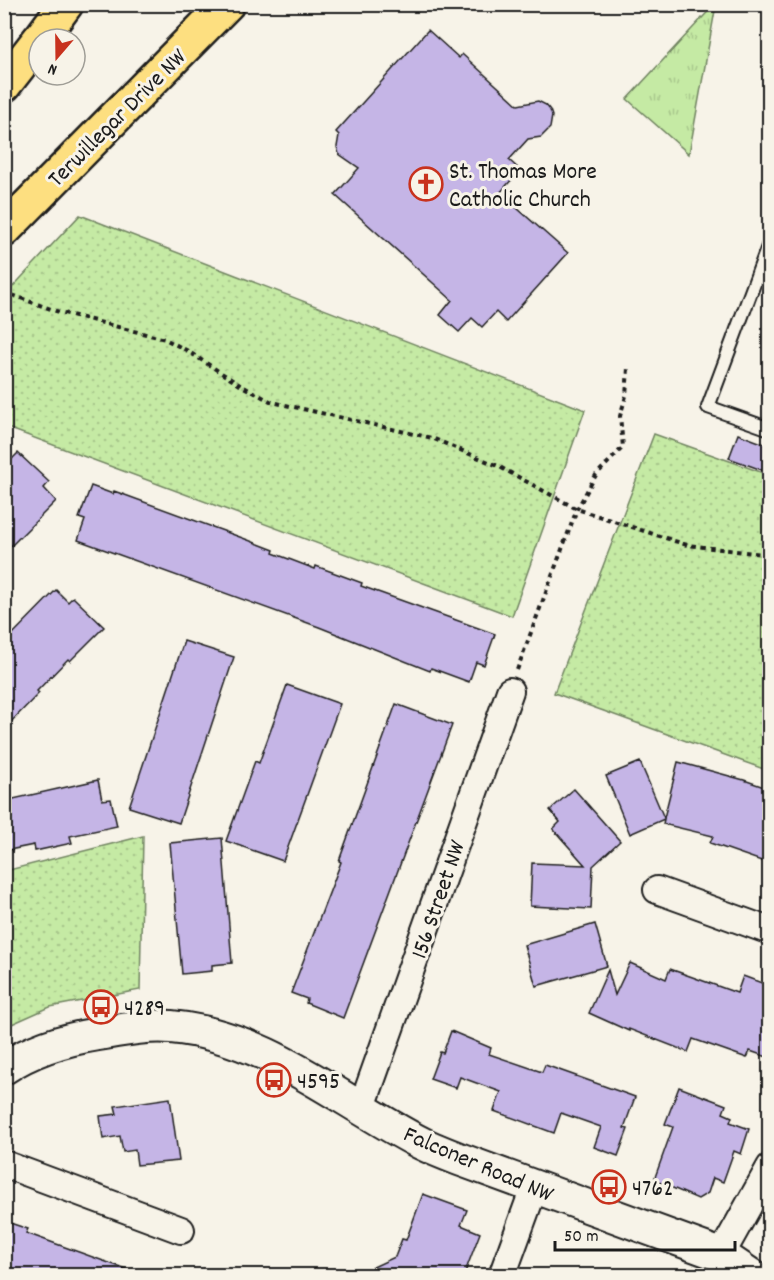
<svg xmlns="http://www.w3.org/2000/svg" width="774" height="1280" font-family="Dekko,sans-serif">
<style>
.grass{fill:url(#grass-tufts);stroke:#708360;stroke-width:1.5}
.park{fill:url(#park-dots);stroke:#708360;stroke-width:1.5}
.building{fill:#c5b5e6;stroke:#1c1c1c;stroke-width:1.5}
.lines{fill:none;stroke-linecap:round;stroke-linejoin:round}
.service-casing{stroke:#1c1c1c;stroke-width:16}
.minor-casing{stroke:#1c1c1c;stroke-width:30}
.tertiary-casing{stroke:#1c1c1c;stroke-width:36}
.primary-casing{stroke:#1c1c1c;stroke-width:38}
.path{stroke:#1c1c1c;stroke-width:4;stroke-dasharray:4.5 4.5;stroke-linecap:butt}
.service{stroke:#f7f3e8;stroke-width:12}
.minor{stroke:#f7f3e8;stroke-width:26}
.tertiary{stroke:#f7f3e8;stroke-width:32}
.primary{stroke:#fddf80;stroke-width:33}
.labels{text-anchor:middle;stroke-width:6;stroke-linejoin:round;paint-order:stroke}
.street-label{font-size:24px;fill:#1c1c1c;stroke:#f7f3e8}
.poi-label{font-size:24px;fill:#1c1c1c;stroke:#f7f3e8;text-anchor:start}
</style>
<defs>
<pattern id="grass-tufts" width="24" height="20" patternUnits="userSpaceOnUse" patternTransform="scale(1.5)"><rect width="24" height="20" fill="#c5eaa4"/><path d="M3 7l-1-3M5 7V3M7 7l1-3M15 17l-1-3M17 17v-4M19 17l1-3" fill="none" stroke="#a9c88d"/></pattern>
<pattern id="park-dots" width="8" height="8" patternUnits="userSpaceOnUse" patternTransform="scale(1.5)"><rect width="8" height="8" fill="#c5eaa4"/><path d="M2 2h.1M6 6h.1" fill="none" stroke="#a9c88d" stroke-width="1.8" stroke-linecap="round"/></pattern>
</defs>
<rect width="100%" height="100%" fill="#f7f3e8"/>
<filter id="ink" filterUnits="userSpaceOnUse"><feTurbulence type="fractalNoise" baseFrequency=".0167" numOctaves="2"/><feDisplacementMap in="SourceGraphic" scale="12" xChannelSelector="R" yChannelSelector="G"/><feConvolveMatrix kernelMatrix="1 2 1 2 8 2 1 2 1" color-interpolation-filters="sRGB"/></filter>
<g filter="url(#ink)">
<!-- grass -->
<path class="grass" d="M 715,4 L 716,5 L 689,154 L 627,99 Z"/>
<!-- park -->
<g class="park">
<path d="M 80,215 L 585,410 L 512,616 L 5,427 L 5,295 Z"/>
<path d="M 654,434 L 769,475 L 769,771 L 554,693 Z"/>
<path d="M 143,836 L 140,990 L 50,1007 L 5,1027 L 5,871 Z"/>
</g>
<!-- building -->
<g class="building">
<path d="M 428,30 L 459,58 L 462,54 L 518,105 L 538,101 L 546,105 L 550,110 L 552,116 L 550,128 L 541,137 L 528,139 L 509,160 L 520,170 L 500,193 L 568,253 L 506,322 L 496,312 L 482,327 L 472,318 L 459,332 L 440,315 L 452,300 L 335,195 L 359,168 L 339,154 L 337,147 L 339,135 L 336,132 Z"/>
<path d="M 738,434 L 770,446 L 770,473 L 729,458 Z"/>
<path d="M 18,453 L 49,482 L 44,488 L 56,501 L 4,553 L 4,467 Z"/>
<path d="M 91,486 L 113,494 L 114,491 L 248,540 L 274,550 L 273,553 L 315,569 L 316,566 L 362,583 L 361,586 L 495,634 L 484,665 L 476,662 L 469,682 L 431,668 L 430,671 L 319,627 L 78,540 L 85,520 L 79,518 Z"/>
<path d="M 56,590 L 68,602 L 73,597 L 104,627 L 70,661 L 68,659 L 37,691 L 39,693 L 4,729 L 4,643 Z"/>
<path d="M 184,641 L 234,657 L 179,823 L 129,807 Z"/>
<path d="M 287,685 L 340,704 L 283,861 L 226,841 L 255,761 L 259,763 Z"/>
<path d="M 396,704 L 452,725 L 343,1018 L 306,1003 L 307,999 L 291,993 L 341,862 L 339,861 Z"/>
<path d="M 640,762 L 664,818 L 678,762 L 744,780 L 770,789 L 770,864 L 710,843 L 713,836 L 663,824 L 664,819 L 630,834 L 606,776 Z"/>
<path d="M 98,780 L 102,800 L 111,799 L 117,826 L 70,836 L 72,843 L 35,851 L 34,845 L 4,851 L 4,801 Z"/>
<path d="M 574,789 L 620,841 L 593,866 L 591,909 L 530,906 L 532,863 L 585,865 L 553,829 L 560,822 L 550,810 Z"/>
<path d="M 222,838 L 232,963 L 212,965 L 212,971 L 182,974 L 170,843 Z"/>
<path d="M 595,924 L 607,966 L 536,986 L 524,945 Z"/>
<path d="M 630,963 L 666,979 L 670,969 L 737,993 L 743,976 L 770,986 L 770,1058 L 750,1051 L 747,1058 L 693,1039 L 688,1052 L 629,1029 L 629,1031 L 589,1013 L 608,970 L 615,995 Z"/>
<path d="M 451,1031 L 491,1048 L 489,1054 L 542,1072 L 545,1065 L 635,1097 L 624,1128 L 628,1129 L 618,1156 L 594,1147 L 601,1127 L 561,1113 L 554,1133 L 494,1111 L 501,1092 L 460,1077 L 456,1088 L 430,1079 L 440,1052 L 443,1053 Z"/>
<path d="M 679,1087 L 726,1105 L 723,1113 L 732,1117 L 730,1122 L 749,1129 L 741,1154 L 734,1151 L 723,1182 L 713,1178 L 708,1193 L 698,1199 L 654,1180 L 673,1127 L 665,1124 Z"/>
<path d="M 170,1098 L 179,1161 L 137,1165 L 135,1150 L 123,1152 L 120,1136 L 103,1139 L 100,1116 L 117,1114 L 115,1106 Z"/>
<path d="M 423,1194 L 467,1210 L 461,1225 L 480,1233 L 464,1275 L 356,1275 L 395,1257 L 402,1239 L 406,1240 Z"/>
<path d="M 4,1221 L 28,1229 L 26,1233 L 137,1273 L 137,1275 L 4,1275 Z"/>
</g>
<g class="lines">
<!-- service casing -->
<g class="service-casing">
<path id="service" d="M 770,241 L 708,407 L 770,429"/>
</g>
<!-- minor casing -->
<g class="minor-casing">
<g id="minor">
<path d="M 657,890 L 770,931"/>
<path d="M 362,1107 L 510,691"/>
<path d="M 4,1164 L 181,1230"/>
<path d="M 721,1255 L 770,1167"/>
<path d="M 502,1276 L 534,1188"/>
</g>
</g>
<!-- tertiary casing -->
<g class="tertiary-casing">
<path id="tertiary" d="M 4,1068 C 31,1050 67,1039 98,1034 C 122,1030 147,1025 171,1027 C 267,1036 338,1100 421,1143 C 433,1149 446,1154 459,1159 L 721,1255 L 752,1276"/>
</g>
<!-- primary casing -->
<g class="primary-casing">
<g id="primary">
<path d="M 40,39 L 66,4"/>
<path d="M 4,85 L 39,40"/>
<path d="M 4,230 L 227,4"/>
</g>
</g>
<!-- path -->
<g class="path">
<path d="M 4,292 L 56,311 L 165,339 L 186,350 L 240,385 L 272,402 L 432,438 L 498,466 L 577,509 L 687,545 L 770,555"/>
<path d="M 517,670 L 577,509 L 596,475 L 623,447 L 620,416 L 626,396 L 628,368"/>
</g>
<!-- service -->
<use href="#service" class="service"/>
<!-- minor -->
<use href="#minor" class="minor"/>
<!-- tertiary -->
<use href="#tertiary" class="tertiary"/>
<!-- primary -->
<use href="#primary" class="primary"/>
</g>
</g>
<!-- icons -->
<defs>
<g id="church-ring" transform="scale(1.725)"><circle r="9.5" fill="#f7f3e8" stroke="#c8321e" stroke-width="1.5"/><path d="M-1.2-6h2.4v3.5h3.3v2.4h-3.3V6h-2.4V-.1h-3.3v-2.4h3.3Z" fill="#c8321e"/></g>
<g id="bus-ring" transform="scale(1.725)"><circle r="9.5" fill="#f7f3e8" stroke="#c8321e" stroke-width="1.5"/><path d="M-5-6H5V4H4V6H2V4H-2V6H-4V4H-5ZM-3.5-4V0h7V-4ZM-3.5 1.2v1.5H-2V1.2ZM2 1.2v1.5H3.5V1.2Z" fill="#c8321e"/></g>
</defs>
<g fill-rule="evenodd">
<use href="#church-ring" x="426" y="184"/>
<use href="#bus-ring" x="101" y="1007"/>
<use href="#bus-ring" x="274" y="1080"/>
<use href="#bus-ring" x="609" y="1187"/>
</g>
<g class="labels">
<!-- street labels -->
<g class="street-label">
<text transform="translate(116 117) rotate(-45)" y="8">Terwillegar Drive NW</text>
<text transform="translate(437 899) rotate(-71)" y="8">156 Street NW</text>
<text transform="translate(479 1163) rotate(23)" y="8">Falconer Road NW</text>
</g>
<!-- poi labels -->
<g class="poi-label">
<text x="449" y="178">St. Thomas More<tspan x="449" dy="28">Catholic Church</tspan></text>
<text x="124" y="1015">4289</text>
<text x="297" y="1088">4595</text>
<text x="632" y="1195">4762</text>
</g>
</g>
<!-- margin -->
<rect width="774" height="1280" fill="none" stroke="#f7f3e8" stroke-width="24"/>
<rect x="12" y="12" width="750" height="1256" fill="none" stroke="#1c1c1c" stroke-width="2" filter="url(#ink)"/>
<!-- north arrow -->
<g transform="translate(57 57) rotate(200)"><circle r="28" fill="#f7f3e8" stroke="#9f9d96" stroke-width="1.5"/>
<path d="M0-4.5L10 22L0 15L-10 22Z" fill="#c8321e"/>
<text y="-9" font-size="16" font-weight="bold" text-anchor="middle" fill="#1c1c1c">N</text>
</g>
<!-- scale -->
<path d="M555 1241v9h180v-9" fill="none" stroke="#1c1c1c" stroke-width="3"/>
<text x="564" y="1241" font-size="18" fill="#1c1c1c" stroke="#f7f3e8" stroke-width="4.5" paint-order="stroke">50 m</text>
</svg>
